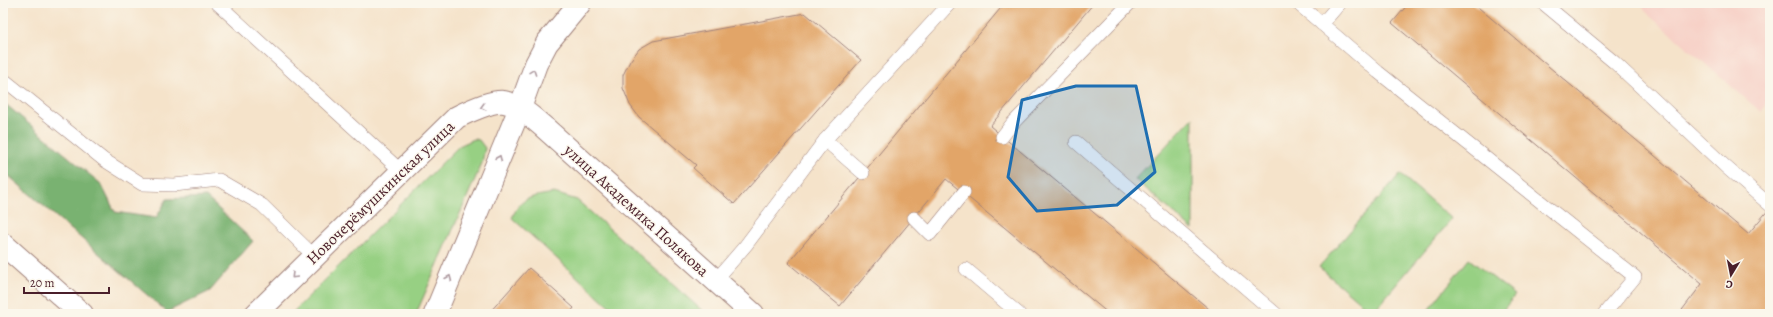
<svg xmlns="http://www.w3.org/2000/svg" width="1773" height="317" font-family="Alegreya,serif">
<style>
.built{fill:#f7d1c7}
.green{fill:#97d083;stroke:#707857}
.forest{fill:#79b271;stroke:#62684e}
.building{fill:#e2a567}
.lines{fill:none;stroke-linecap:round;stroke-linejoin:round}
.service-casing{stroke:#a0817a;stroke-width:14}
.minor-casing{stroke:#a0817a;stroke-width:24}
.tertiary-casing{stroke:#a0817a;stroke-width:24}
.service{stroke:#fff;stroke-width:13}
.minor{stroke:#fff;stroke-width:22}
.tertiary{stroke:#fff;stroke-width:22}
.oneway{stroke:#ae9aa0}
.marked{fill:#1f6fb2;fill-opacity:0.2;stroke:#1f6fb2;stroke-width:3;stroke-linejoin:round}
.labels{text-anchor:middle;stroke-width:3;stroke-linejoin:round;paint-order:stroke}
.street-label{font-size:16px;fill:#4a1f2b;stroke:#fbf7ec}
</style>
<rect width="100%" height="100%" fill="#fbf7ec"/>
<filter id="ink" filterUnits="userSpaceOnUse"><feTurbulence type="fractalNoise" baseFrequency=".025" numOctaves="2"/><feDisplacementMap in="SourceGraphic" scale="8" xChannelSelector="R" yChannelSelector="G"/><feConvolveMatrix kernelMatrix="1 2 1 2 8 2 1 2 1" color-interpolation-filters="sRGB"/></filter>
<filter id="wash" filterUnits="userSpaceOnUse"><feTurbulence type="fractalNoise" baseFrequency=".012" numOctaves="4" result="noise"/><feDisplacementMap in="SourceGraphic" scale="16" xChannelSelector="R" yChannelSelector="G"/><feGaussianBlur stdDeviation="0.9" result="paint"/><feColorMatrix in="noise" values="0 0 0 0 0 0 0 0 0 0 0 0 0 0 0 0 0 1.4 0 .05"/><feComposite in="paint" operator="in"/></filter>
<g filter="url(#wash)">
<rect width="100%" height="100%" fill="#f5e3ca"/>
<!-- built -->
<path class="built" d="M 1639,3 L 1770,3 L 1770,100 L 1761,112 L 1650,16 Z"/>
<!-- green -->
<g class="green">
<path d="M 1193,117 L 1193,230 L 1135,179 Z"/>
<path d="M 474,139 L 479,140 L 485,148 L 482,163 L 416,314 L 291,314 L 459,146 Z"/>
<path d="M 1400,174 L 1452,219 L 1372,313 L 1319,267 Z"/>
<path d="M 554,193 L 577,200 L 706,314 L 618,314 L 512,218 C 521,196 532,197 554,193 Z"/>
<path d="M 1469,259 L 1515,295 L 1500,314 L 1425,314 Z"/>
</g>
<!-- forest -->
<path class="forest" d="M 3,102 L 101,184 L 115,212 L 156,218 L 167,199 L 206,197 L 253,241 L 210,291 L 167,312 L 3,171 Z"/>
<g id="blocks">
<!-- building -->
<g class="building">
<path d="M 1005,3 L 1094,3 L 990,126 L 1215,314 L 1109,314 L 946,179 L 840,306 L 788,263 Z"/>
<path d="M 1409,3 L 1473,3 L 1748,234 L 1770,208 L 1770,314 L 1679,314 L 1702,284 L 1392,23 Z"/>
<path d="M 805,13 L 861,60 L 734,204 L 693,168 L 696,165 L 639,117 L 630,105 L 623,88 L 623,75 L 630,61 L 639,49 L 653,41 Z"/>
<path d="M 529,268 L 574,308 L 569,314 L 488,314 Z"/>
</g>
</g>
</g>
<g filter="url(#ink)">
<use href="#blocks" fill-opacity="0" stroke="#a0817a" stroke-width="1"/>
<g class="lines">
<!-- service casing -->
<g class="service-casing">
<g id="service">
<path d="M 217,3 L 401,171"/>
<path d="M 1297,3 L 1322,24 L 1340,3"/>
<path d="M 1543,3 L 1614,62 L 1727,168 L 1770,205"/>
<path d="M 1322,24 L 1378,72 L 1635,277 L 1604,314"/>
<path d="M 3,79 L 104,160 L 142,184 L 174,185 L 219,180 L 262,205 L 314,256"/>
<path d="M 1002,137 L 1012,124 L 1130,3"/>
<path d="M 825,140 L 863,173"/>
<path d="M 1076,142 L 1276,314"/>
<path d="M 914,218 L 930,234 L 964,192"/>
<path d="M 966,269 L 1019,314"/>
<path d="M 715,281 L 746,245 L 825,140 L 950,3"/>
</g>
</g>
<!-- minor casing -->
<g class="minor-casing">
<path id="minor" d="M 256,314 L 457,117 C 467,112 493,100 504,102 C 520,105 534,119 546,129 L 753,314"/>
</g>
<!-- tertiary casing -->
<g class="tertiary-casing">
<g id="tertiary">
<path d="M 3,244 L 82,314"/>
<path d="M 435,314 L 520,108 L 536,64 L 547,43 L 580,3"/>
</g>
</g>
<!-- service -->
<use href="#service" class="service"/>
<!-- minor -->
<use href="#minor" class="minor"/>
<!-- tertiary -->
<use href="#tertiary" class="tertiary"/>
</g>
<!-- one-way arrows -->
<defs><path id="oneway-chevron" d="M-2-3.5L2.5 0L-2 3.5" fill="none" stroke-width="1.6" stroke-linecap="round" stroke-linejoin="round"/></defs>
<g class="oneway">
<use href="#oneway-chevron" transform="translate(533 72) rotate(-70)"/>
<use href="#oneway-chevron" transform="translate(483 107) rotate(165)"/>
<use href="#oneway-chevron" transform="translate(499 158) rotate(-67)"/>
<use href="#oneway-chevron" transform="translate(294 276) rotate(135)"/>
<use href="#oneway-chevron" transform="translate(449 278) rotate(-67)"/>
</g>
</g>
<!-- marked area -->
<path class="marked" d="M 1076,86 L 1136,86 L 1155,172 L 1117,205 L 1037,211 L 1008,177 L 1022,100 Z"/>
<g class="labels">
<!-- street labels -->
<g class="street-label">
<text transform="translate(380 192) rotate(-44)" y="6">Новочерёмушкинская улица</text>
<text transform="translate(637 210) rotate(42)" y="6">улица Академика Полякова</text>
</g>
</g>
<!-- margin -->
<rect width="1773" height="317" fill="none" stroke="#fbf7ec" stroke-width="16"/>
<!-- north arrow -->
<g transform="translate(1731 275) rotate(190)" stroke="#fbf7ec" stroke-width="3" paint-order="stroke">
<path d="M0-3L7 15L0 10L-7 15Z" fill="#4a1f2b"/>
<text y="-6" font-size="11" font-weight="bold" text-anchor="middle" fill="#4a1f2b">С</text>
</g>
<!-- scale -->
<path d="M24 287v6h85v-6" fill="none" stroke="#4a1f2b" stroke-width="2"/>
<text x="30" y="287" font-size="12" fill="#4a1f2b" stroke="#fbf7ec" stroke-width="3" paint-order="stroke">20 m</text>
</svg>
